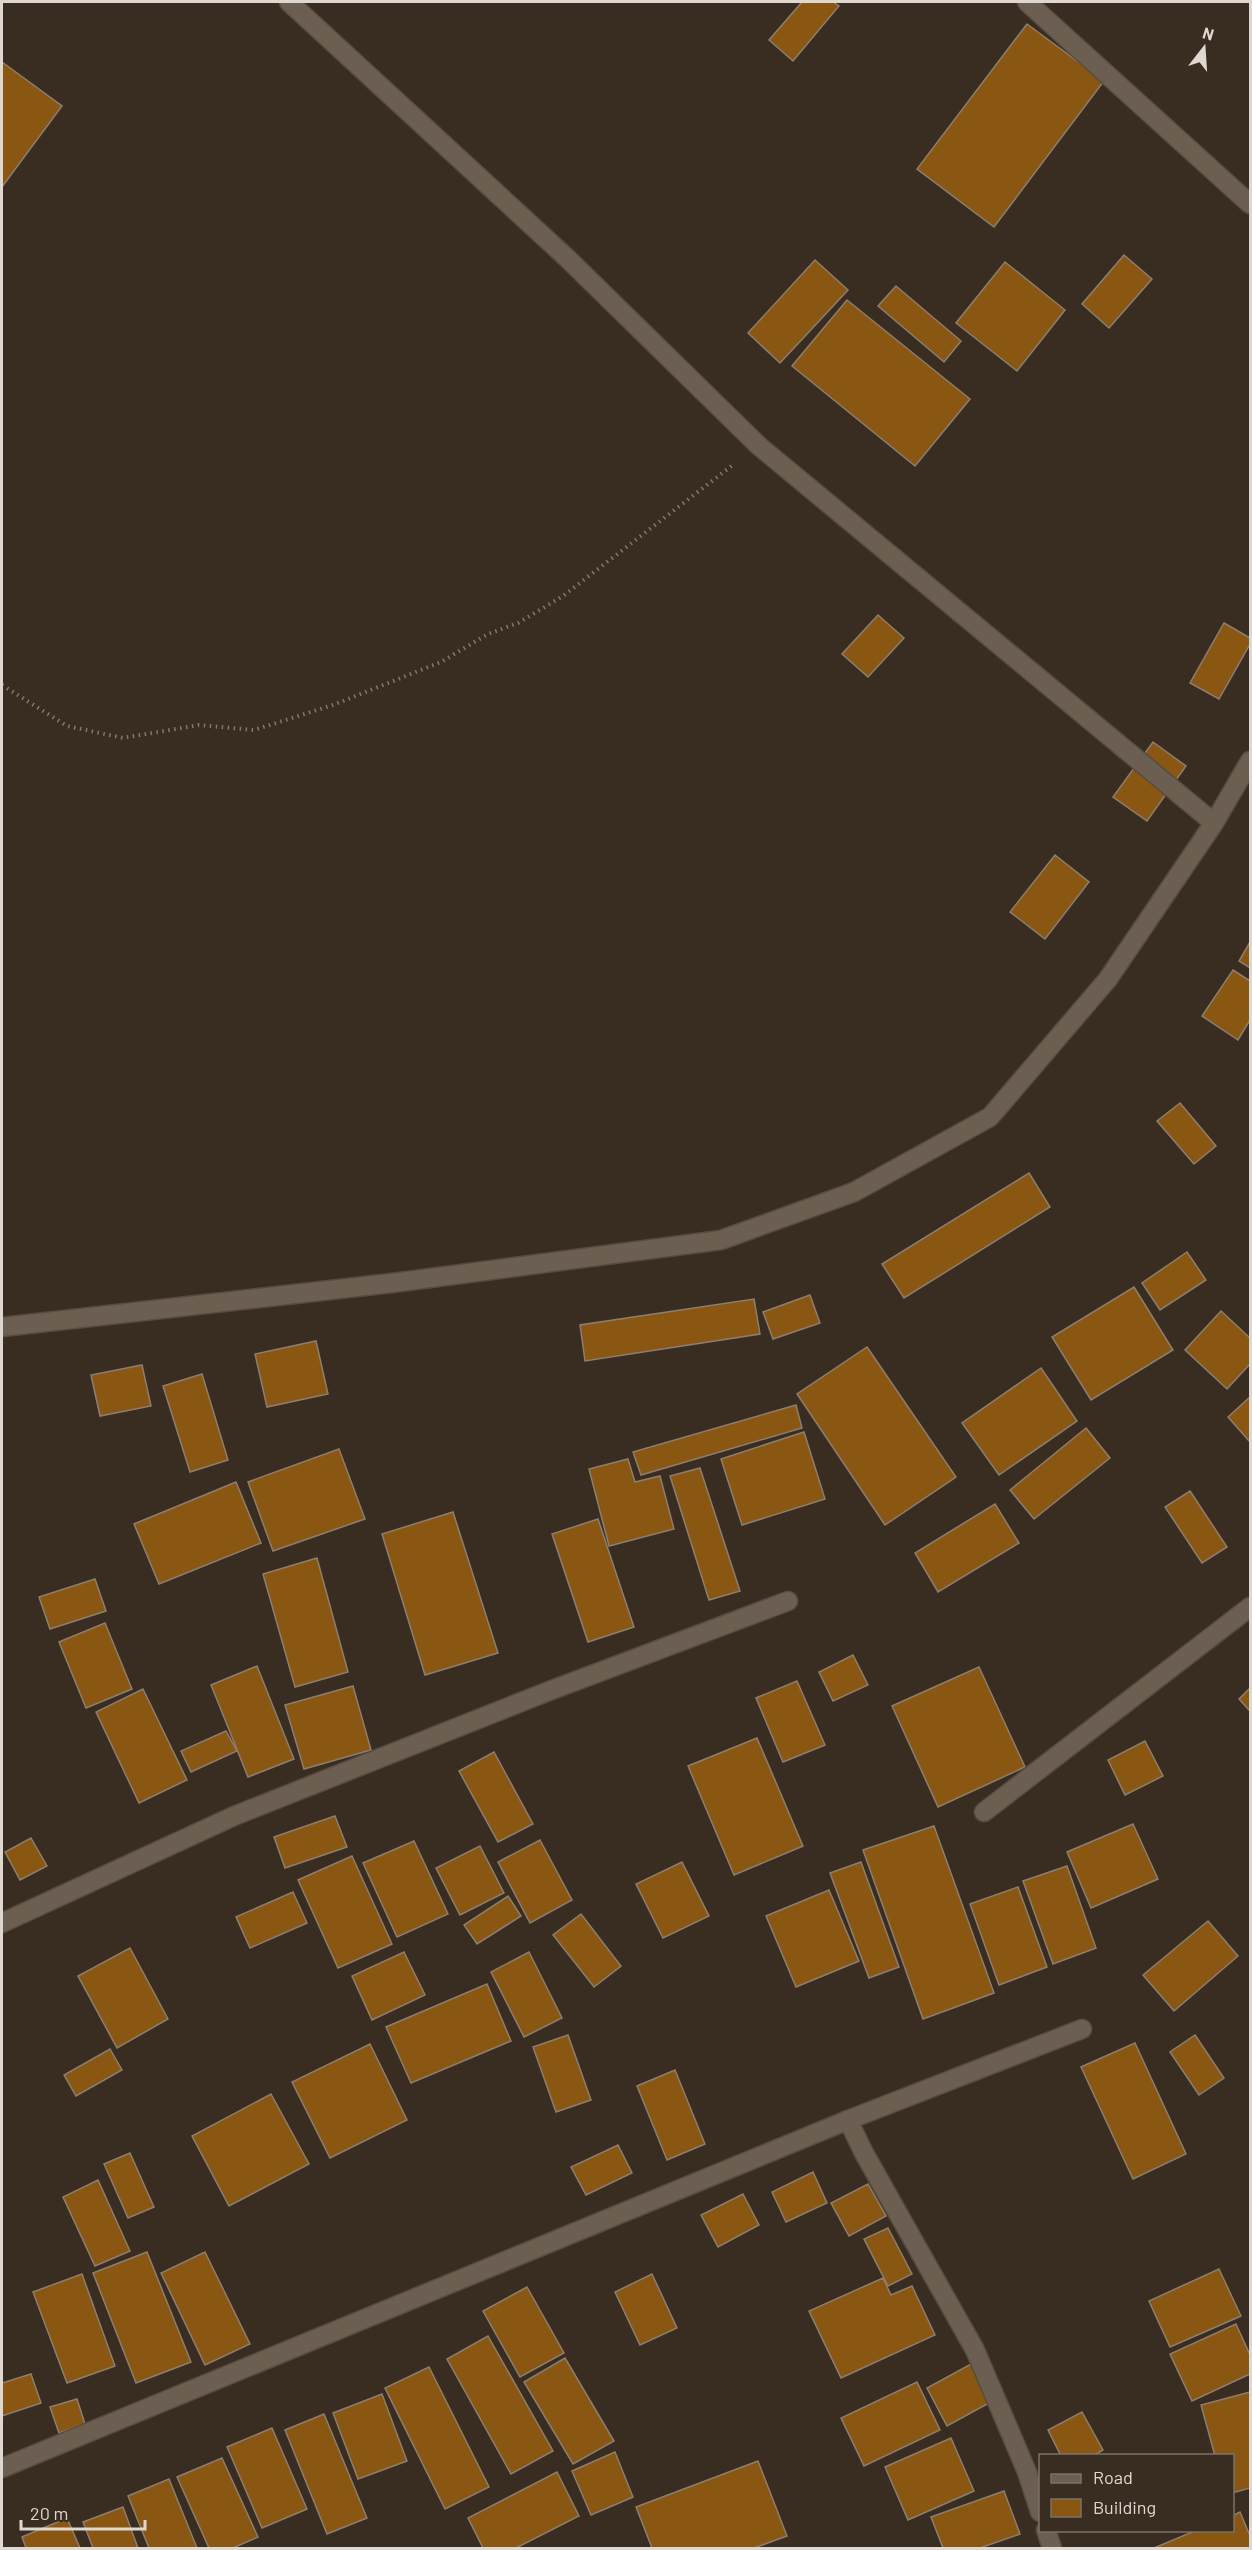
<svg xmlns="http://www.w3.org/2000/svg" width="1252" height="2550" font-family="Barlow,sans-serif">
<style>
.building{fill:#8a5712;stroke:#8c7e70;stroke-width:1.5}
.lines{fill:none;stroke-linecap:round;stroke-linejoin:round}
.minor-casing{stroke:#554c41;stroke-width:21}
.path{stroke:#82786e;stroke-width:4;stroke-dasharray:1.5 4.5;stroke-linecap:butt}
.minor{stroke:#6c5f51;stroke-width:18}
</style>
<rect width="100%" height="100%" fill="#392d21"/>
<!-- building -->
<g class="building">
<path d="M 802,2 L 833,2 L 839,6 L 793,61 L 769,40 Z"/>
<path d="M 1027,24 L 1104,81 L 994,227 L 917,169 Z"/>
<path d="M 2,62 L 62,106 L 2,187 Z"/>
<path d="M 1124,255 L 1152,279 L 1109,328 L 1082,304 Z"/>
<path d="M 815,260 L 848,290 L 780,363 L 748,333 Z"/>
<path d="M 1005,262 L 1065,310 L 1017,371 L 956,323 Z"/>
<path d="M 896,286 L 961,341 L 944,362 L 878,306 Z"/>
<path d="M 847,300 L 970,399 L 915,466 L 792,366 Z"/>
<path d="M 878,615 L 904,638 L 868,677 L 842,654 Z"/>
<path d="M 1224,623 L 1250,638 L 1250,644 L 1219,699 L 1190,683 Z"/>
<path d="M 1153,742 L 1186,766 L 1147,821 L 1113,797 Z"/>
<path d="M 1055,855 L 1089,882 L 1045,939 L 1010,912 Z"/>
<path d="M 1250,942 L 1250,968 L 1239,961 Z"/>
<path d="M 1233,970 L 1250,981 L 1250,1020 L 1238,1040 L 1202,1016 Z"/>
<path d="M 1180,1103 L 1216,1146 L 1194,1164 L 1157,1121 Z"/>
<path d="M 1029,1173 L 1050,1207 L 904,1298 L 882,1264 Z"/>
<path d="M 1187,1252 L 1206,1280 L 1160,1310 L 1142,1283 Z"/>
<path d="M 1134,1287 L 1173,1350 L 1091,1400 L 1052,1337 Z"/>
<path d="M 810,1295 L 820,1323 L 773,1339 L 763,1312 Z"/>
<path d="M 754,1299 L 760,1334 L 585,1361 L 580,1325 Z"/>
<path d="M 1221,1311 L 1250,1338 L 1250,1364 L 1227,1389 L 1185,1350 Z"/>
<path d="M 316,1341 L 328,1394 L 267,1407 L 255,1354 Z"/>
<path d="M 867,1347 L 956,1477 L 885,1525 L 797,1394 Z"/>
<path d="M 142,1365 L 151,1406 L 100,1416 L 91,1375 Z"/>
<path d="M 1041,1368 L 1077,1421 L 999,1475 L 962,1423 Z"/>
<path d="M 202,1374 L 228,1460 L 190,1472 L 163,1386 Z"/>
<path d="M 1250,1397 L 1250,1442 L 1228,1417 Z"/>
<path d="M 796,1405 L 802,1428 L 641,1475 L 633,1452 Z"/>
<path d="M 1086,1428 L 1110,1458 L 1034,1519 L 1010,1490 Z"/>
<path d="M 804,1432 L 825,1499 L 742,1525 L 721,1459 Z"/>
<path d="M 339,1449 L 365,1519 L 273,1551 L 248,1482 Z"/>
<path d="M 628,1459 L 635,1482 L 660,1476 L 674,1529 L 609,1546 L 589,1469 Z"/>
<path d="M 700,1468 L 740,1591 L 709,1600 L 670,1476 Z"/>
<path d="M 236,1482 L 261,1543 L 159,1584 L 134,1524 Z"/>
<path d="M 1190,1491 L 1227,1547 L 1202,1563 L 1165,1507 Z"/>
<path d="M 995,1504 L 1019,1543 L 938,1592 L 915,1553 Z"/>
<path d="M 453,1512 L 498,1653 L 425,1675 L 382,1534 Z"/>
<path d="M 598,1519 L 634,1627 L 588,1642 L 552,1534 Z"/>
<path d="M 317,1558 L 348,1672 L 295,1687 L 263,1574 Z"/>
<path d="M 95,1579 L 106,1611 L 50,1629 L 39,1597 Z"/>
<path d="M 105,1623 L 132,1689 L 86,1708 L 59,1642 Z"/>
<path d="M 853,1655 L 868,1685 L 833,1701 L 819,1672 Z"/>
<path d="M 257,1666 L 294,1759 L 248,1777 L 211,1685 Z"/>
<path d="M 979,1667 L 1025,1767 L 938,1807 L 892,1706 Z"/>
<path d="M 797,1681 L 825,1745 L 783,1762 L 756,1698 Z"/>
<path d="M 353,1686 L 371,1750 L 304,1769 L 285,1705 Z"/>
<path d="M 1250,1688 L 1250,1711 L 1239,1699 Z"/>
<path d="M 143,1689 L 187,1780 L 139,1803 L 96,1712 Z"/>
<path d="M 226,1731 L 237,1751 L 191,1772 L 181,1751 Z"/>
<path d="M 757,1738 L 803,1846 L 734,1875 L 688,1766 Z"/>
<path d="M 1145,1741 L 1163,1776 L 1125,1795 L 1108,1760 Z"/>
<path d="M 494,1752 L 533,1824 L 498,1842 L 459,1771 Z"/>
<path d="M 335,1816 L 347,1847 L 285,1868 L 274,1837 Z"/>
<path d="M 1133,1824 L 1158,1879 L 1091,1908 L 1067,1852 Z"/>
<path d="M 934,1826 L 994,1993 L 923,2019 L 863,1850 Z"/>
<path d="M 31,1838 L 47,1866 L 20,1880 L 5,1852 Z"/>
<path d="M 540,1840 L 572,1900 L 530,1923 L 498,1862 Z"/>
<path d="M 414,1841 L 448,1914 L 397,1937 L 363,1863 Z"/>
<path d="M 480,1846 L 504,1893 L 460,1915 L 436,1868 Z"/>
<path d="M 352,1856 L 392,1944 L 338,1968 L 298,1880 Z"/>
<path d="M 682,1862 L 709,1916 L 663,1938 L 636,1884 Z"/>
<path d="M 861,1862 L 899,1967 L 869,1978 L 830,1873 Z"/>
<path d="M 1067,1866 L 1096,1948 L 1053,1964 L 1023,1881 Z"/>
<path d="M 1018,1887 L 1047,1967 L 999,1985 L 970,1904 Z"/>
<path d="M 829,1890 L 859,1961 L 796,1987 L 766,1916 Z"/>
<path d="M 293,1892 L 307,1923 L 250,1948 L 236,1917 Z"/>
<path d="M 508,1896 L 521,1916 L 477,1944 L 464,1925 Z"/>
<path d="M 581,1914 L 621,1966 L 594,1987 L 553,1935 Z"/>
<path d="M 1208,1921 L 1238,1956 L 1174,2011 L 1143,1975 Z"/>
<path d="M 130,1948 L 168,2019 L 117,2048 L 78,1976 Z"/>
<path d="M 404,1952 L 425,1995 L 372,2020 L 352,1976 Z"/>
<path d="M 529,1952 L 562,2018 L 524,2037 L 491,1972 Z"/>
<path d="M 487,1984 L 511,2041 L 411,2083 L 386,2027 Z"/>
<path d="M 568,2035 L 591,2100 L 556,2112 L 533,2047 Z"/>
<path d="M 1195,2035 L 1224,2078 L 1199,2095 L 1170,2052 Z"/>
<path d="M 1135,2043 L 1186,2154 L 1133,2179 L 1081,2067 Z"/>
<path d="M 370,2044 L 407,2120 L 330,2158 L 292,2082 Z"/>
<path d="M 110,2049 L 122,2070 L 76,2096 L 64,2075 Z"/>
<path d="M 675,2070 L 705,2144 L 667,2160 L 637,2086 Z"/>
<path d="M 271,2094 L 309,2164 L 229,2206 L 192,2136 Z"/>
<path d="M 618,2145 L 632,2173 L 586,2195 L 571,2167 Z"/>
<path d="M 130,2153 L 154,2207 L 128,2218 L 104,2164 Z"/>
<path d="M 813,2172 L 827,2203 L 786,2222 L 772,2192 Z"/>
<path d="M 98,2180 L 130,2251 L 95,2266 L 63,2197 Z"/>
<path d="M 868,2184 L 886,2216 L 849,2236 L 831,2203 Z"/>
<path d="M 743,2194 L 759,2225 L 718,2247 L 701,2215 Z"/>
<path d="M 888,2228 L 912,2274 L 888,2286 L 864,2239 Z"/>
<path d="M 147,2252 L 191,2362 L 136,2383 L 93,2273 Z"/>
<path d="M 205,2252 L 250,2344 L 205,2365 L 161,2273 Z"/>
<path d="M 1219,2269 L 1241,2316 L 1170,2347 L 1149,2301 Z"/>
<path d="M 82,2274 L 115,2366 L 67,2383 L 33,2292 Z"/>
<path d="M 652,2274 L 677,2328 L 640,2345 L 615,2292 Z"/>
<path d="M 883,2278 L 891,2295 L 912,2286 L 935,2335 L 841,2378 L 809,2311 Z"/>
<path d="M 527,2287 L 564,2353 L 520,2377 L 483,2311 Z"/>
<path d="M 1236,2324 L 1250,2355 L 1250,2374 L 1192,2401 L 1170,2354 Z"/>
<path d="M 488,2336 L 553,2451 L 511,2474 L 447,2359 Z"/>
<path d="M 565,2358 L 614,2441 L 573,2464 L 524,2382 Z"/>
<path d="M 971,2364 L 991,2402 L 947,2426 L 927,2388 Z"/>
<path d="M 429,2367 L 489,2487 L 445,2509 L 385,2388 Z"/>
<path d="M 31,2374 L 41,2403 L 2,2416 L 2,2383 Z"/>
<path d="M 917,2382 L 940,2430 L 864,2466 L 841,2418 Z"/>
<path d="M 1250,2392 L 1250,2488 L 1232,2493 L 1232,2456 L 1215,2456 L 1201,2405 Z"/>
<path d="M 382,2394 L 407,2461 L 358,2479 L 333,2413 Z"/>
<path d="M 77,2399 L 85,2424 L 59,2433 L 50,2407 Z"/>
<path d="M 1082,2412 L 1103,2450 L 1093,2456 L 1061,2456 L 1048,2430 Z"/>
<path d="M 324,2414 L 367,2518 L 327,2534 L 285,2430 Z"/>
<path d="M 272,2428 L 307,2509 L 262,2528 L 227,2447 Z"/>
<path d="M 951,2438 L 974,2491 L 908,2520 L 885,2467 Z"/>
<path d="M 615,2452 L 633,2497 L 591,2515 L 572,2471 Z"/>
<path d="M 222,2458 L 258,2537 L 233,2548 L 209,2548 L 177,2477 Z"/>
<path d="M 758,2461 L 787,2536 L 754,2548 L 652,2548 L 636,2507 Z"/>
<path d="M 557,2472 L 579,2516 L 516,2548 L 483,2548 L 468,2518 Z"/>
<path d="M 169,2479 L 197,2548 L 149,2548 L 128,2496 Z"/>
<path d="M 1004,2491 L 1020,2534 L 980,2548 L 943,2548 L 931,2517 Z"/>
<path d="M 123,2507 L 138,2548 L 93,2548 L 83,2522 Z"/>
<path d="M 1240,2512 L 1250,2536 L 1250,2548 L 1154,2548 L 1197,2530 L 1232,2530 L 1232,2516 Z"/>
<path d="M 67,2518 L 80,2548 L 26,2548 L 22,2537 Z"/>
</g>
<g class="lines">
<!-- minor casing -->
<g class="minor-casing">
<g id="minor">
<path d="M 289,2 L 568,259 L 759,446 L 1214,823"/>
<path d="M 1027,2 L 1250,204"/>
<path d="M 2,1327 L 392,1283 L 721,1240 L 854,1192 L 990,1117 L 1108,979 L 1214,823 L 1250,761"/>
<path d="M 984,1812 L 1250,1607"/>
<path d="M 2,1923 L 234,1816 L 549,1691 L 788,1601"/>
<path d="M 848,2120 L 1082,2029"/>
<path d="M 2,2468 L 848,2120 L 864,2153 L 975,2350 L 1027,2472 L 1040,2512"/>
<path d="M 1046,2530 L 1052,2548"/>
</g>
</g>
<!-- path -->
<path class="path" d="M 2,685 L 67,726 L 123,738 L 199,725 L 254,730 L 333,705 L 441,662 L 488,634 L 518,623 L 563,596 L 734,464"/>
<!-- minor -->
<use href="#minor" class="minor"/>
</g>
<!-- border -->
<rect width="1252" height="2550" fill="none" stroke="#dfd8d0" stroke-width="6"/>
<!-- legend -->
<rect x="1039" y="2454" width="195" height="78" fill="#392d21" stroke="#7b7167" stroke-width="1.5"/>
<rect x="1051" y="2474" width="30" height="9" fill="#6c5f51" stroke="#7b7167" stroke-width="1.5"/>
<text x="1093" y="2484" font-size="18" fill="#dfd8d0">Road</text>
<rect x="1051" y="2499" width="30" height="18" fill="#8a5712" stroke="#7b7167" stroke-width="1.5"/>
<text x="1093" y="2514" font-size="18" fill="#dfd8d0">Building</text>
<!-- north arrow -->
<g transform="translate(1204 48) rotate(17)" stroke="#392d21" stroke-width="4.5" paint-order="stroke">
<path d="M0-4.5L10 22L0 15L-10 22Z" fill="#dfd8d0"/>
<text y="-9" font-size="16" font-weight="bold" text-anchor="middle" fill="#dfd8d0">N</text>
</g>
<!-- scale -->
<path d="M21 2520v9h124v-9" fill="none" stroke="#dfd8d0" stroke-width="3"/>
<text x="30" y="2520" font-size="18" fill="#dfd8d0" stroke="#392d21" stroke-width="4.5" paint-order="stroke">20 m</text>
</svg>
